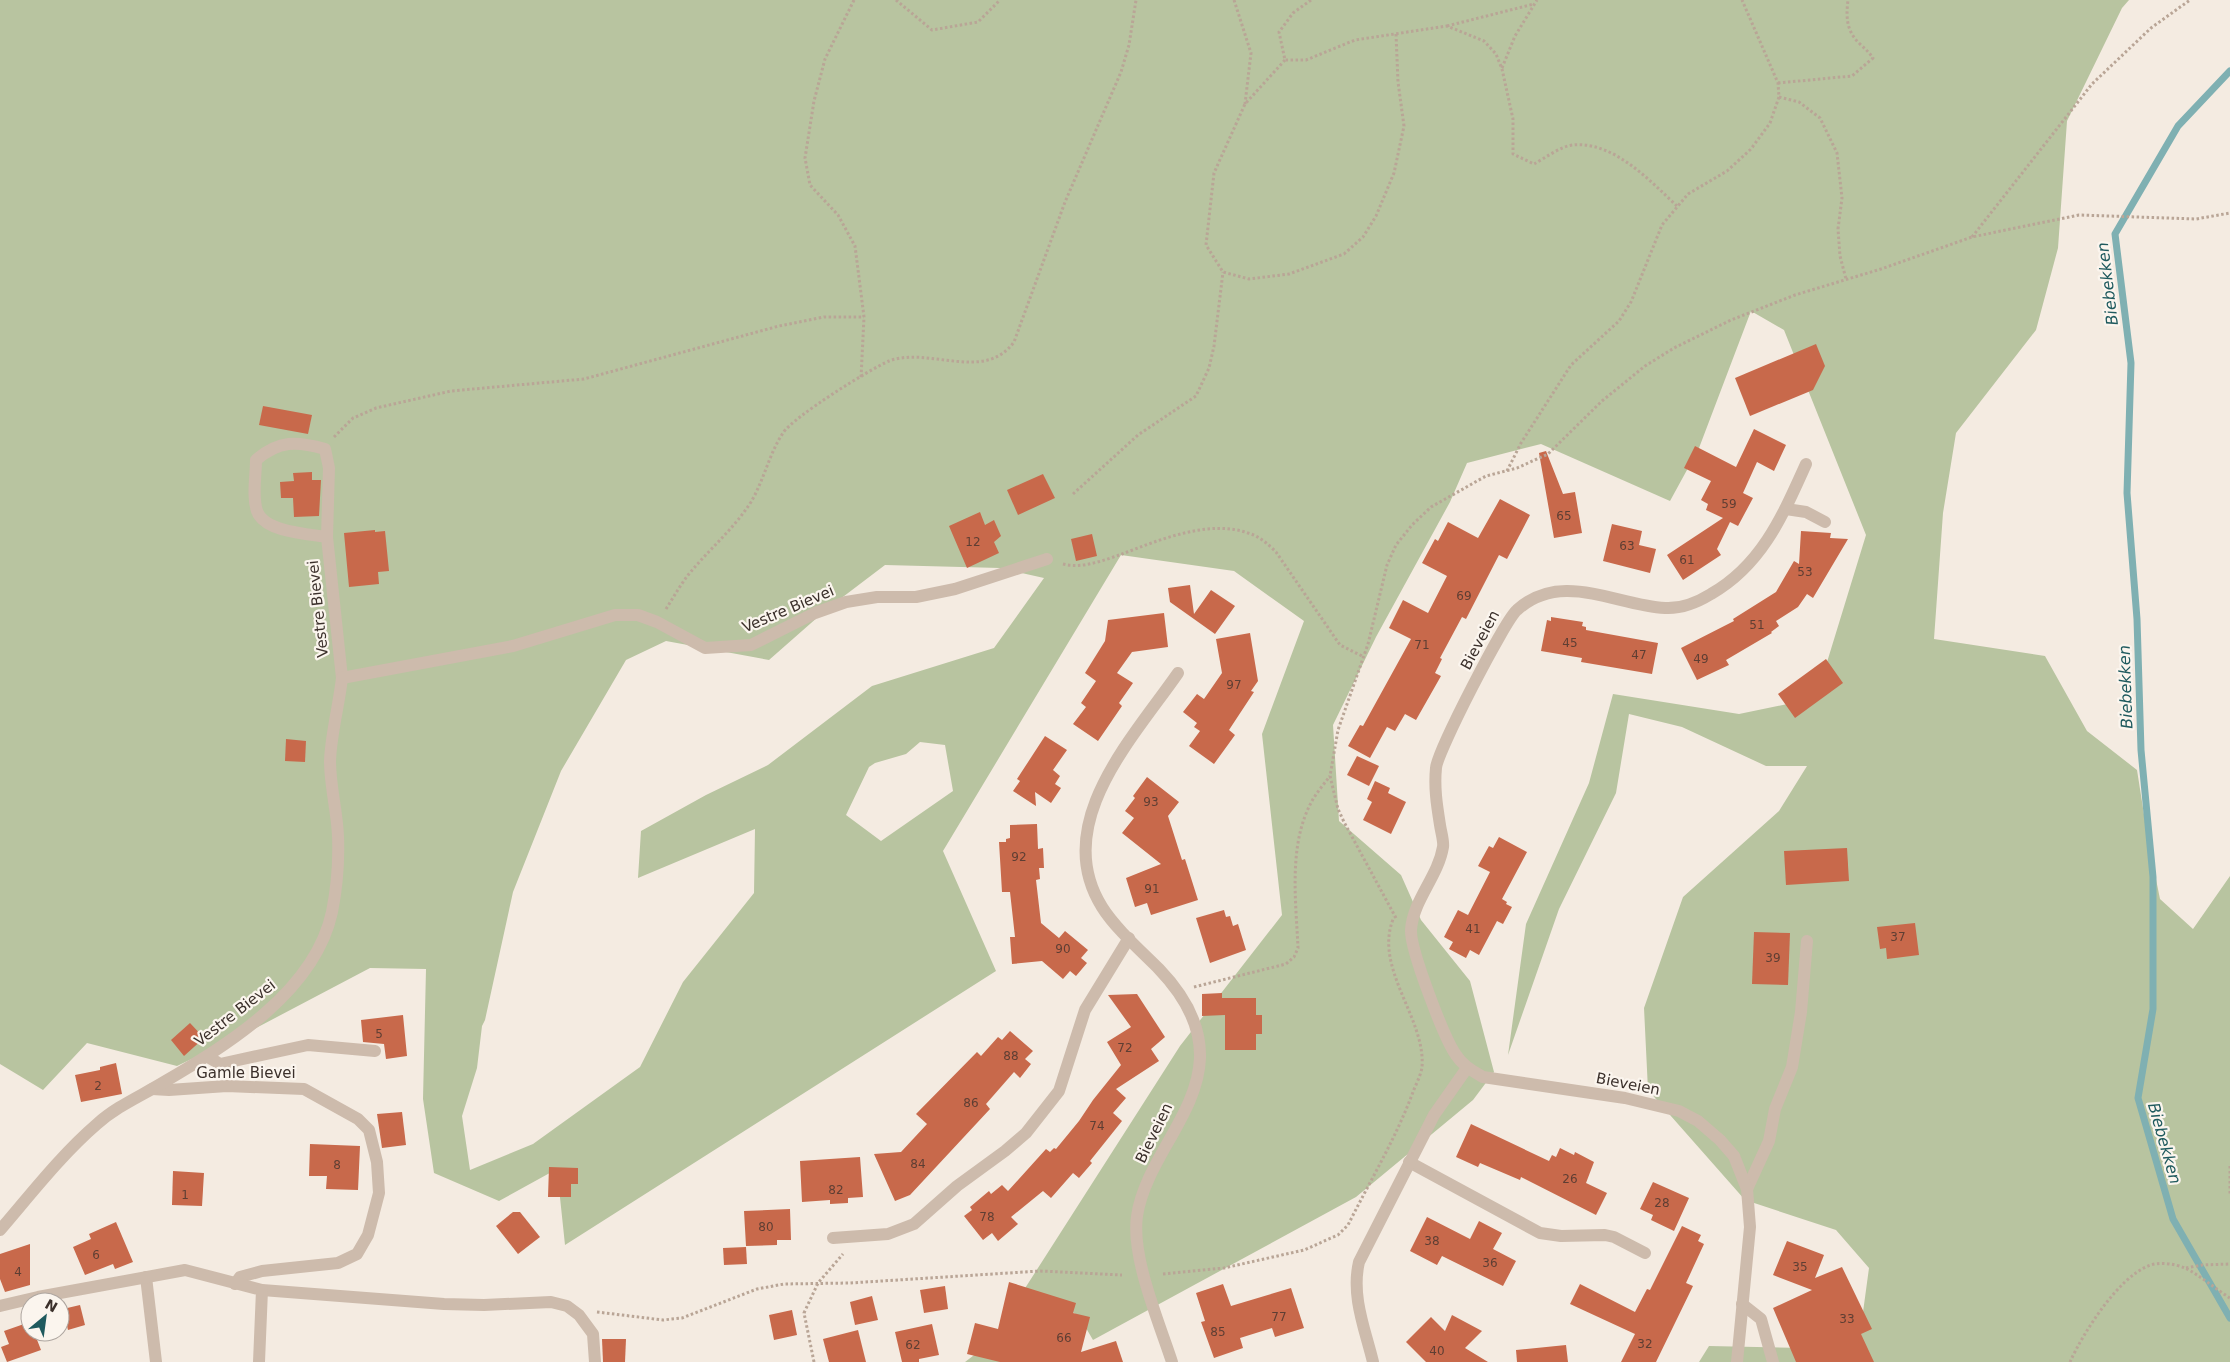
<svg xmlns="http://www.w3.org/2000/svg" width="2230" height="1362" font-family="'DejaVu Sans',sans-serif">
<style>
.green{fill:#b8c4a0;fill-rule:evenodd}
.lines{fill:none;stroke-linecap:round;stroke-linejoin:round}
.stream{stroke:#7fb0b2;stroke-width:7}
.building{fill:#c8694b}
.path{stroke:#b9a596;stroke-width:3;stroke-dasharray:2.5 2.5;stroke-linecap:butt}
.minor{stroke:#cdbbac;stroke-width:12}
.labels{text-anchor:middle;stroke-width:4.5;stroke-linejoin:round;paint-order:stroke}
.number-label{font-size:12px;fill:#5e3e33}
.street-label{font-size:15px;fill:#3b302b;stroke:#fbf5ee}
.water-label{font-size:16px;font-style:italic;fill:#1f5a5e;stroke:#fbf5ee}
</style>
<rect width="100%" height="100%" fill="#f4ebe1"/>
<!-- green -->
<path class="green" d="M 0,0 L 2129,0 L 2122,8 L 2067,121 L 2058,248 L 2036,330 L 1956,433 L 1943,513 L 1934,639 L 2045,656 L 2087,731 L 2137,770 L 2148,840 L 2160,899 L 2193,929 L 2230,876 L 2230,1362 L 1699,1362 L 1709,1346 L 1858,1349 L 1869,1268 L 1836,1230 L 1745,1200 L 1648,1090 L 1644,1008 L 1683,897 L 1779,811 L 1807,766 L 1766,766 L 1682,727 L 1629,714 L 1616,793 L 1559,909 L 1508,1055 L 1526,924 L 1589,783 L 1613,694 L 1739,714 L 1816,698 L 1866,535 L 1784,330 L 1751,311 L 1699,448 L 1670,501 L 1541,444 L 1467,463 L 1450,502 L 1376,637 L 1333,725 L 1339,821 L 1401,875 L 1421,920 L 1470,981 L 1494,1072 L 1473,1100 L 1356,1197 L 1093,1340 L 1079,1316 L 1065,1308 L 1007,1362 L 965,1362 L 990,1343 L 1180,1046 L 1282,915 L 1262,734 L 1304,621 L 1234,571 L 1121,555 L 943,851 L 996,971 L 565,1245 L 557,1169 L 499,1201 L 434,1173 L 423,1099 L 426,969 L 370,968 L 258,1027 L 177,1066 L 87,1043 L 43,1090 L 0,1064 ZM 885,565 L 1000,568 L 1044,578 L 994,648 L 872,686 L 768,765 L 706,795 L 641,831 L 638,878 L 755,829 L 754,893 L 683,982 L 640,1067 L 533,1144 L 470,1170 L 462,1116 L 477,1068 L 482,1026 L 485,1020 L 513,892 L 561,771 L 626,660 L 666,641 L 769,660 L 827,609 ZM 920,742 L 945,745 L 953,791 L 881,841 L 846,815 L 869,767 L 875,763 L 906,754 Z"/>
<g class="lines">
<!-- stream -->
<path class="stream" d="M 2230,71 L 2178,126 L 2115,234 L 2131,363 L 2127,493 L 2137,619 L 2141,750 L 2153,877 L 2153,1009 L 2138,1098 L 2173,1219 L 2230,1318"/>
</g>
<!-- building -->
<g class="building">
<path d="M 1816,344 L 1825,366 L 1813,390 L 1750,416 L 1735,378 Z"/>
<path d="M 263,406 L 312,415 L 308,434 L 259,425 Z"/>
<path d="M 1754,429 L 1786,445 L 1774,471 L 1757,462 L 1743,493 L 1753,498 L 1738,526 L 1730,522 L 1717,549 L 1721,555 L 1683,580 L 1667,555 L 1723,518 L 1706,510 L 1708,504 L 1701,500 L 1711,481 L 1684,468 L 1695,446 L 1736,467 Z"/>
<path d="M 1546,451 L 1563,494 L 1575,492 L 1582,533 L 1554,538 L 1539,453 Z"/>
<path d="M 312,472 L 312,480 L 321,480 L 319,516 L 294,517 L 293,498 L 281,498 L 280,482 L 294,481 L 293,473 Z"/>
<path d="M 1043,474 L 1055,498 L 1018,515 L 1007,490 Z"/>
<path d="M 1500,499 L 1530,515 L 1507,559 L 1499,555 L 1466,619 L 1462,617 L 1440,658 L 1442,659 L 1435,673 L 1441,676 L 1416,720 L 1405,714 L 1395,731 L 1387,727 L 1370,758 L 1348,746 L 1360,725 L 1363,726 L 1411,639 L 1389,628 L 1403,600 L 1428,613 L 1447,576 L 1422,563 L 1435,539 L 1438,541 L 1448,522 L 1478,538 Z"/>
<path d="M 980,512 L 985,525 L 994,520 L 1001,536 L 994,542 L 999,553 L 967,568 L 949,526 Z"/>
<path d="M 1612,524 L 1642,531 L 1639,545 L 1656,549 L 1650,573 L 1603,561 Z"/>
<path d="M 375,530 L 375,532 L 385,531 L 389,571 L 378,572 L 379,584 L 349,587 L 344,533 Z"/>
<path d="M 1801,531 L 1831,533 L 1830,538 L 1848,539 L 1813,598 L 1807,594 L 1798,607 L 1776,621 L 1779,626 L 1771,632 L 1772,633 L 1726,660 L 1729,665 L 1697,680 L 1681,648 L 1734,621 L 1733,619 L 1776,592 L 1794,561 L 1799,564 Z"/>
<path d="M 1092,534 L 1097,556 L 1076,561 L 1071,539 Z"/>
<path d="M 1190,585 L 1194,614 L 1211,590 L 1235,606 L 1215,634 L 1170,602 L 1168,588 Z"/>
<path d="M 1164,613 L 1168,647 L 1132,652 L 1117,673 L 1133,683 L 1119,703 L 1122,706 L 1098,741 L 1073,724 L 1086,707 L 1081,703 L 1096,681 L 1085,673 L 1105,641 L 1108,620 Z"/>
<path d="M 1551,617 L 1583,622 L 1582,626 L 1586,627 L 1586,630 L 1658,643 L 1652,674 L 1581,662 L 1582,658 L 1541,651 L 1547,620 L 1551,621 Z"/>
<path d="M 1250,633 L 1258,681 L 1251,691 L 1254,692 L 1229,730 L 1235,735 L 1214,764 L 1189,746 L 1200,731 L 1194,727 L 1197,723 L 1183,712 L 1197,694 L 1204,699 L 1222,673 L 1216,639 Z"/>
<path d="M 1826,659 L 1843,683 L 1795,718 L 1778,694 Z"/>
<path d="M 1045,736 L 1067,750 L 1053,770 L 1060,776 L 1055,784 L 1061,788 L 1051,803 L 1035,792 L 1036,806 L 1013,791 L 1020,781 L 1017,779 Z"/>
<path d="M 286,739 L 306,741 L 305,762 L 285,761 Z"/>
<path d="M 1357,756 L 1379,766 L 1369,786 L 1347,775 Z"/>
<path d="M 1147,777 L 1179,802 L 1168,816 L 1182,860 L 1185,859 L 1198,900 L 1151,915 L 1147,903 L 1135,907 L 1126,878 L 1161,864 L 1122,833 L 1134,818 L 1125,811 L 1135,798 L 1133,796 Z"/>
<path d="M 1375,781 L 1390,788 L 1388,793 L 1406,802 L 1391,834 L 1363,820 L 1372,802 L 1367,799 Z"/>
<path d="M 1037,824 L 1038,849 L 1043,848 L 1044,868 L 1039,868 L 1040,879 L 1036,880 L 1041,923 L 1059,938 L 1065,931 L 1088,950 L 1081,958 L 1087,963 L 1076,976 L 1070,971 L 1063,979 L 1042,961 L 1012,964 L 1010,937 L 1015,937 L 1010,892 L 1002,892 L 999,842 L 1006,842 L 1006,839 L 1010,838 L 1010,825 Z"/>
<path d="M 1499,837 L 1527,852 L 1502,899 L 1507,902 L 1506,904 L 1512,907 L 1503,924 L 1497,921 L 1479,955 L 1470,950 L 1466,958 L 1449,949 L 1453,942 L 1444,937 L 1458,910 L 1468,915 L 1490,872 L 1478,866 L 1489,846 L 1493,848 Z"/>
<path d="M 1847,848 L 1849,881 L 1786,885 L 1784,851 Z"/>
<path d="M 1224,910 L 1226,917 L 1230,916 L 1233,926 L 1238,924 L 1246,950 L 1210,963 L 1196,918 Z"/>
<path d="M 1915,923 L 1919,955 L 1887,959 L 1886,948 L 1880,949 L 1877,927 Z"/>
<path d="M 1754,932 L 1790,933 L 1788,985 L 1752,984 Z"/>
<path d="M 1222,993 L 1222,998 L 1256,998 L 1256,1015 L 1262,1015 L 1262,1034 L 1256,1034 L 1256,1050 L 1225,1050 L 1225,1015 L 1202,1016 L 1202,994 Z"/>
<path d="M 1137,994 L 1165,1037 L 1151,1049 L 1159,1061 L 1116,1089 L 1126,1098 L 1113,1113 L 1122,1121 L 1090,1161 L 1092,1163 L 1079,1178 L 1073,1173 L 1051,1198 L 1043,1191 L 1011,1217 L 1018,1224 L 998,1241 L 992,1233 L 983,1240 L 964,1216 L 972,1210 L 970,1207 L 989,1191 L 991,1194 L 1002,1185 L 1008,1191 L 1046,1149 L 1050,1152 L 1054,1148 L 1056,1149 L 1079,1121 L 1093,1100 L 1121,1065 L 1107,1042 L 1131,1027 L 1108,995 Z"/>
<path d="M 403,1015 L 407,1056 L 386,1059 L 384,1044 L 363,1042 L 361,1020 Z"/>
<path d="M 190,1023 L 204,1038 L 184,1056 L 171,1040 Z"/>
<path d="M 1010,1031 L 1033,1051 L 1025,1059 L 1031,1064 L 1020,1078 L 1014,1072 L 986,1104 L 990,1109 L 910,1195 L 895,1201 L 874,1154 L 901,1152 L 927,1124 L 916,1114 L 977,1052 L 981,1056 L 998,1037 L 1002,1040 Z"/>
<path d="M 116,1063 L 122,1094 L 81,1102 L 75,1075 L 100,1070 L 100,1067 Z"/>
<path d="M 402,1112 L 406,1145 L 382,1148 L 377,1114 Z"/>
<path d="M 1471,1124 L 1549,1161 L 1552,1155 L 1556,1157 L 1560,1148 L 1574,1155 L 1575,1152 L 1594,1162 L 1586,1183 L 1607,1193 L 1596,1215 L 1521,1177 L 1520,1180 L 1480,1163 L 1478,1167 L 1456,1157 Z"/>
<path d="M 310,1144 L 360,1146 L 358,1190 L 326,1189 L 327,1176 L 309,1176 Z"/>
<path d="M 860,1157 L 863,1197 L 848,1198 L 848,1203 L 830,1204 L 830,1200 L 802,1202 L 800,1161 Z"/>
<path d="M 549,1167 L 578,1168 L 578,1184 L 571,1184 L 571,1197 L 548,1197 Z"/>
<path d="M 173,1171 L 204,1173 L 202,1206 L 172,1205 Z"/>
<path d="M 1653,1182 L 1689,1198 L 1674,1231 L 1651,1220 L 1653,1215 L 1640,1209 Z"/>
<path d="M 790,1209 L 791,1240 L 777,1240 L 777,1245 L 746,1246 L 744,1211 Z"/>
<path d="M 513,1212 L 520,1212 L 540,1237 L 518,1254 L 496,1226 Z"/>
<path d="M 1427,1217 L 1470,1239 L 1479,1221 L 1502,1233 L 1493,1249 L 1516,1261 L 1503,1286 L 1442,1256 L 1437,1265 L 1410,1251 Z"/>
<path d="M 116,1222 L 133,1262 L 115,1269 L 113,1264 L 85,1275 L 73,1247 L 91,1239 L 89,1234 Z"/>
<path d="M 1682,1226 L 1701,1235 L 1698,1241 L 1704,1244 L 1686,1283 L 1693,1286 L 1656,1362 L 1621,1362 L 1635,1334 L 1570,1304 L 1580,1284 L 1635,1312 L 1647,1289 L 1650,1290 Z"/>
<path d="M 1787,1241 L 1824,1255 L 1815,1278 L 1842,1267 L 1872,1329 L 1861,1334 L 1874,1362 L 1796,1362 L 1773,1308 L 1812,1290 L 1773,1275 Z"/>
<path d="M 30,1244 L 30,1285 L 5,1292 L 0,1279 L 0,1254 Z"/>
<path d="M 746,1247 L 747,1264 L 724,1265 L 723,1248 Z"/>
<path d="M 1009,1282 L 1076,1303 L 1073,1313 L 1090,1317 L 1081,1352 L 1116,1341 L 1123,1362 L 1000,1362 L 967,1354 L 975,1323 L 998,1329 Z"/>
<path d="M 1223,1284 L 1231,1306 L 1291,1288 L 1304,1328 L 1275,1337 L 1272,1328 L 1240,1338 L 1243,1348 L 1214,1358 L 1201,1322 L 1205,1321 L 1196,1293 Z"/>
<path d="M 945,1286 L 948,1309 L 924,1313 L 920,1290 Z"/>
<path d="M 872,1296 L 878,1320 L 855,1325 L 850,1302 Z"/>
<path d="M 80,1305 L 85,1325 L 68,1330 L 63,1309 Z"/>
<path d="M 792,1310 L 797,1335 L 774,1340 L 769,1315 Z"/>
<path d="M 1452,1315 L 1482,1331 L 1465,1348 L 1488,1362 L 1426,1362 L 1406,1342 L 1431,1317 L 1445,1331 Z"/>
<path d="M 24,1324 L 30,1324 L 30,1332 L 34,1332 L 41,1350 L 7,1362 L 1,1347 L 9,1344 L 4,1331 Z"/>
<path d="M 932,1324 L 939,1355 L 919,1359 L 919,1362 L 902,1362 L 895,1332 Z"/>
<path d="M 858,1330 L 866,1362 L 829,1362 L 823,1339 Z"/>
<path d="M 602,1339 L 626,1339 L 625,1362 L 603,1362 Z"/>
<path d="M 1566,1345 L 1568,1362 L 1517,1362 L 1516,1350 Z"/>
</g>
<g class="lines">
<!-- path -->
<g class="path">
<path d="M 854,0 L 825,59 L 814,101 L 805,158 L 810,185 L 838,215 L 855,246 L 864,317 L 861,378"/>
<path d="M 896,0 L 932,30 L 978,22 L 1000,0"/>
<path d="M 1234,0 L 1251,53 L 1245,104"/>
<path d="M 1311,0 L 1293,13 L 1279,32 L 1285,60 L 1306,60 L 1355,40 L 1447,26 L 1484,41 L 1496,54 L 1502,69 L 1513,119 L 1513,154 L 1534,164 C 1545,158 1561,146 1573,145 C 1614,141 1650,181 1677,206"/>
<path d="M 1447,26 L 1534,4"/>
<path d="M 1285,60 L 1245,104 L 1214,173 L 1206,245 L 1223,272 L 1249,279 L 1289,274 L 1344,254 L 1363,237 L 1376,216 L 1394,173 L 1404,126 L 1398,82 L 1396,34"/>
<path d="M 1502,68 L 1515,36 L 1537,0"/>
<path d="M 1778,83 L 1852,76 L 1873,58 C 1869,52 1865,49 1860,44 C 1846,31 1846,17 1848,0"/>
<path d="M 1779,97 L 1799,102 L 1820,118 L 1837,153 L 1842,198 L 1838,229 L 1840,256 L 1846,279"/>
<path d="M 1972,237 L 2092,84 L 2151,28 L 2190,0"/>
<path d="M 334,437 L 353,418 L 376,408 L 451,391 L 584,379 L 779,326 L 824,317 L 864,317"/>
<path d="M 1507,471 L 1521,443 L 1571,365 L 1619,321 L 1631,302 L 1662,225 L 1688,194 L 1727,171 L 1751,149 L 1770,123 L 1779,97 L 1778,83 L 1742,0"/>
<path d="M 1073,494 L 1138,435 L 1196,396 L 1209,368 L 1214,346 L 1223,272"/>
<path d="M 1063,564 C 1082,569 1105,560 1122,554 C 1159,540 1209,519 1248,533 C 1259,536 1268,544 1276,552 L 1340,645 L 1364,657"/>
<path d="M 666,609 C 675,595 683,580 694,568 C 713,546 735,527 751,502 C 764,480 769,454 783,433 C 793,417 870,369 889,361 C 929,346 984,383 1014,342 L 1065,202 L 1121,72 L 1129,45 L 1136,0"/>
<path d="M 1396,918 L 1344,822 L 1338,809 L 1330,776 L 1338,730 L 1368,644 L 1387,565 L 1396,545 L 1412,525 L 1431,507 L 1486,476 L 1517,468 L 1548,454 L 1602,401 L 1645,366 L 1674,348 L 1731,320 L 1795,295 L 1881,269 L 1972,237 L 2079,215 L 2196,219 L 2230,213"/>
<path d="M 1194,987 L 1286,964 L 1294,957 L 1298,948 C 1296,901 1288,844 1312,801 C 1317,792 1324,784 1330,776"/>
<path d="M 2230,1166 L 2230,1196"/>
<path d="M 2186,1268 L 2202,1265 L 2230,1264"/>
<path d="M 1163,1274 L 1224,1268 L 1304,1250 L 1338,1235 L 1348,1225 C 1370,1181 1396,1138 1413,1092 C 1416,1084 1421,1075 1422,1067 C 1426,1018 1372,967 1394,917"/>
<path d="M 597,1312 L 663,1320 L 682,1318 L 757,1289 L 784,1284 L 850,1283 L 1040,1271 L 1122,1275"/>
<path d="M 814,1362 L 804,1313 L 818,1283 L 843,1254"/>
<path d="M 2070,1362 C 2083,1333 2118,1278 2148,1266 C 2159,1261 2175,1264 2185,1268 C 2198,1274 2217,1290 2230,1298"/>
</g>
<!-- minor -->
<g class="minor">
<path d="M 1786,509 L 1806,512 L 1825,522"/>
<path d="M 327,537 C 308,534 264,532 257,511 C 252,496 256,476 256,460 C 279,440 297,441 325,449 L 329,468 L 327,537 L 342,678"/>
<path d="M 208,1057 L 220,1064 L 308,1045 L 375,1051"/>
<path d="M 152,1089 L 169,1090 L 227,1086 L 304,1089 L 358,1119 L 369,1130 L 377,1162 L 379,1193 L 368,1235 L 357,1254 L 338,1263 L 262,1271 L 240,1277 L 235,1284"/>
<path d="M 1409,1162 L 1540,1233 L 1561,1236 L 1605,1235 L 1614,1237 L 1645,1253"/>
<path d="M 1747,1189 L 1769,1141 L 1775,1109 L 1792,1067 L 1801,1012 L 1807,941"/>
<path d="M 0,1230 C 31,1194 61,1155 97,1124 C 117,1106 141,1096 164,1082 C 229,1044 315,991 332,912 C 337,887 339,861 338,836 C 337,811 330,786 330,761 C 331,734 339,705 342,678 L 513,646 L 615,615 L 638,615 L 657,622 L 705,648 L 751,645 L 815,613 L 846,602 L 877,597 L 916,597 L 955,589 L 1047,559"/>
<path d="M 833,1238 L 888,1234 L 914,1224 L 957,1186 L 1005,1151 L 1026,1133 L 1059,1091 L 1085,1010 L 1129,938"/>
<path d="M 146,1277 L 156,1362"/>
<path d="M 1742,1304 L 1761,1319 L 1773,1362"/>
<path d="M 0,1306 L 38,1297 L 185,1270 L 262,1290 L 444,1304 L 484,1305 L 551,1302 L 567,1306 L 579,1315 L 593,1334 L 595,1362"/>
<path d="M 259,1362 L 262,1290"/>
<path d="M 1172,1362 C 1159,1322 1131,1257 1137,1216 C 1145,1161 1198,1114 1200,1058 C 1201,1023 1183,994 1159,969 C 1141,951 1115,928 1102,907 C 1050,824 1133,738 1178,673"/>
<path d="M 1373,1362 C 1365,1329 1351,1296 1359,1262 L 1434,1115 L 1467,1068"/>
<path d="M 1737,1362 L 1750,1227 L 1747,1189 L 1734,1156 L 1720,1140 L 1698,1121 L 1679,1111 L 1625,1098 L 1483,1077 C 1473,1071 1463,1066 1456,1055 C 1444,1038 1410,949 1411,930 C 1413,900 1438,877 1443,847 C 1444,841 1441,832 1440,825 C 1437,806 1434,788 1436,768 C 1437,752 1505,620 1517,610 C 1561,570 1615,605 1665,608 C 1682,609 1698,602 1711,594 C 1762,565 1783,515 1806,464"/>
</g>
</g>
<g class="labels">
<!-- number labels -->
<g class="number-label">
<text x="1729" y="508">59</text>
<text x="1564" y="520">65</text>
<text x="973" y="546">12</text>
<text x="1627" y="550">63</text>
<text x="1687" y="564">61</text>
<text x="1805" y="576">53</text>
<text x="1464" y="600">69</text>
<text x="1757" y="629">51</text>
<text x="1570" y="647">45</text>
<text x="1422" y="649">71</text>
<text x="1639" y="659">47</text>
<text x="1701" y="663">49</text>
<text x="1234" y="689">97</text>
<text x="1151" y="806">93</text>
<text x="1019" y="861">92</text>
<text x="1152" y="893">91</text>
<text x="1473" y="933">41</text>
<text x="1898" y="941">37</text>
<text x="1063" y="953">90</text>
<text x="1773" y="962">39</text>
<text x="379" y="1038">5</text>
<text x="1125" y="1052">72</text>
<text x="1011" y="1060">88</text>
<text x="98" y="1090">2</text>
<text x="971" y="1107">86</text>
<text x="1097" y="1130">74</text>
<text x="918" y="1168">84</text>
<text x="337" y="1169">8</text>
<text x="1570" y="1183">26</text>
<text x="836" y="1194">82</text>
<text x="185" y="1199">1</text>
<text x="1662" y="1207">28</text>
<text x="987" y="1221">78</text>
<text x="766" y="1231">80</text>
<text x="1432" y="1245">38</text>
<text x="96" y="1259">6</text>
<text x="1490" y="1267">36</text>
<text x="1800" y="1271">35</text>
<text x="18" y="1276">4</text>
<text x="1279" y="1321">77</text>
<text x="1847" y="1323">33</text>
<text x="1218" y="1336">85</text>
<text x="1064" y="1342">66</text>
<text x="1645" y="1348">32</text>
<text x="913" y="1349">62</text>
<text x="1437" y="1355">40</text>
</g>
<!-- street labels -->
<g class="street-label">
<text transform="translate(318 609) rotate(-96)" y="5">Vestre Bievei</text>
<text transform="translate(788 609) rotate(-23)" y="5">Vestre Bievei</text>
<text transform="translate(1480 640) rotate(-62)" y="5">Bieveien</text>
<text transform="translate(235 1013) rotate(-38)" y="5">Vestre Bievei</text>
<text x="246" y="1078">Gamle Bievei</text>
<text transform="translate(1628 1084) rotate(11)" y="5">Bieveien</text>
<text transform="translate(1154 1133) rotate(-64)" y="5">Bieveien</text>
</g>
<!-- water labels -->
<g class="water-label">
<text transform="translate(2107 284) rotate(-97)" y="6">Biebekken</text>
<text transform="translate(2125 687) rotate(-92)" y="6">Biebekken</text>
<text transform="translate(2165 1143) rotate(74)" y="6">Biebekken</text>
</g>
</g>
<!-- north arrow -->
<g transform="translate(45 1317) rotate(29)"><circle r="24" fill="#fbf5ee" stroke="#aea6a0"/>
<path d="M0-4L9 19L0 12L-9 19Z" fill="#1f5a5e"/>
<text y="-8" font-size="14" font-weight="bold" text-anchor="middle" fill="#3b302b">N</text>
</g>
</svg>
